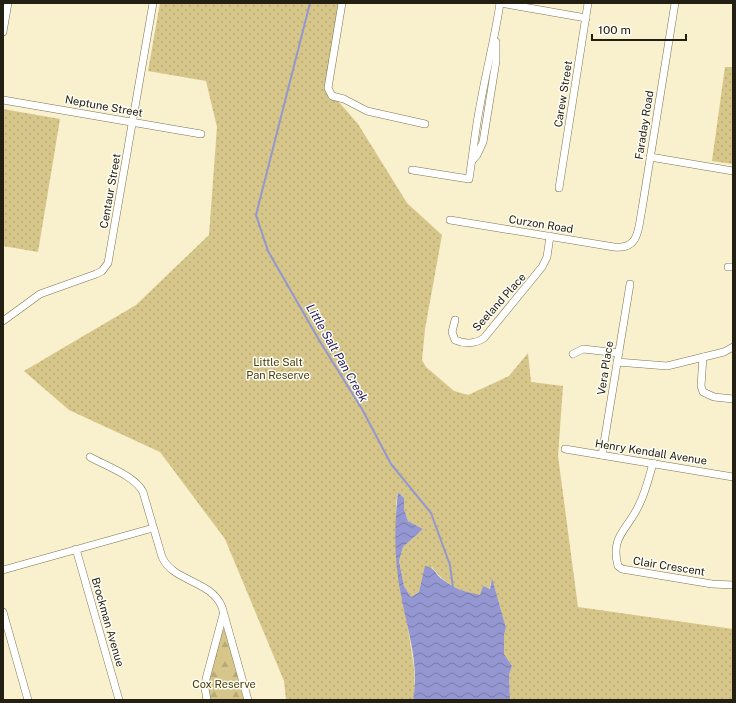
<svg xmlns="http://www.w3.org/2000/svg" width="736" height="703" font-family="'Public Sans',sans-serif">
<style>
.forest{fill:url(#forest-firs)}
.park{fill:url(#park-dots)}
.water{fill:url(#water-waves)}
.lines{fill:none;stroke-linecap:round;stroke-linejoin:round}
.stream{stroke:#9497d1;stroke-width:2}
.minor-casing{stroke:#7c7455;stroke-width:8}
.minor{stroke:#fff;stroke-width:7}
.labels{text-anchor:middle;stroke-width:3;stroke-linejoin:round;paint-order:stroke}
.street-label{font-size:11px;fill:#232013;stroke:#fefdf6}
.park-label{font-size:11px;fill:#483c08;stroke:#fefdf6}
.water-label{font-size:12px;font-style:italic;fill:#292366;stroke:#fefdf6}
</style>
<defs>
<pattern id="forest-firs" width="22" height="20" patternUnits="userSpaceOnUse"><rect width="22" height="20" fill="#d6c689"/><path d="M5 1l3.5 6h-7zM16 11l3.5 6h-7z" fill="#b7aa75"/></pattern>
<pattern id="park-dots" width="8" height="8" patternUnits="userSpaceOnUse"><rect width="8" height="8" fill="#d6c689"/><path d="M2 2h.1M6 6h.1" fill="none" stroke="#b7aa75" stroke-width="1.8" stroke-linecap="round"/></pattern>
<pattern id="water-waves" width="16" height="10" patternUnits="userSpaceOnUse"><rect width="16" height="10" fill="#9497d1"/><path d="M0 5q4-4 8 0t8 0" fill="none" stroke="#787ba8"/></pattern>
</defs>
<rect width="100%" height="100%" fill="#f9f0cd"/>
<!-- forest -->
<path class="forest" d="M 223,628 L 225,631 L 244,700 L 210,700 L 207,685 Z"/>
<!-- park -->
<g class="park">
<path d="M 160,3 L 339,3 L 325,86 L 358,124 L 407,203 L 442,235 L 425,329 L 422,360 L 426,367 L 454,391 L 468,395 L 509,376 L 528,353 L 531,382 L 563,386 L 558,456 L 578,607 L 733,629 L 733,700 L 510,700 L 509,675 L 512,666 L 504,654 L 504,635 L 506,628 L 492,579 L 489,589 L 483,586 L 480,596 C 458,590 447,586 432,567 L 419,592 L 411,597 L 404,586 L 399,561 L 403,547 L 423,529 L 408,521 L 404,509 L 404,498 L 398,492 L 396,504 L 396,552 L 414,667 L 415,691 L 413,700 L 286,700 L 284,681 L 225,539 L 160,452 L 69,410 L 24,371 L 136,305 L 209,235 L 217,127 L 206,81 L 148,71 Z"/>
<path d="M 725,67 L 733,67 L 733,164 L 712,161 Z"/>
<path d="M 3,109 L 60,119 L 38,252 L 3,246 Z"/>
</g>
<!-- water -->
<path class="water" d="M 398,492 L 404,498 L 404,509 L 408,521 L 423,529 L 403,547 L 399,561 L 404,586 L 411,597 L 419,592 L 425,566 C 436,568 434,573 442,579 C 455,589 465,592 480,595 L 483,586 L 490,589 L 492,578 L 506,628 L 504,635 L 504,654 L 512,666 L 509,675 L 510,700 L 413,700 C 420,665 407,629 401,595 C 394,562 394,526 398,492 Z"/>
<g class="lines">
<!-- stream -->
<path class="stream" d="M 310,3 L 256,215 L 268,251 L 319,340 L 362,409 L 391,464 L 431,513 L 450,565 L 453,588"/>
<!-- minor casing -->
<g class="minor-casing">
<g id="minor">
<path d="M 342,3 L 328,88 L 332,96 L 344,99 L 367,111 L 425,124"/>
<path d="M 500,3 L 586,18"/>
<path d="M 3,32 L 8,3"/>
<path d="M 3,100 L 201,134"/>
<path d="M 650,157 L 733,171"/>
<path d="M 472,161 L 477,155 L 483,142 L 496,61 L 496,42"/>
<path d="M 412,170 L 469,179 C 473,155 475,130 480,106 C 486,71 495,38 500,3"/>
<path d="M 559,188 L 588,3"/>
<path d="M 450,220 L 614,247 C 640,250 638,228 642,209 L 675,3"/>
<path d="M 728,267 L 733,267"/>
<path d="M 455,320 L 452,332 L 455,340 C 464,344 475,344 484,338 L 542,267 L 547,257 L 550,236"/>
<path d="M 3,321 L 40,294 L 96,274 L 102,271 L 108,263 L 153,3"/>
<path d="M 573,354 L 583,349 L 619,353"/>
<path d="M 703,357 L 701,386 L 703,392 L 714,397 L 733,399"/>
<path d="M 617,362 L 667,366 L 724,352 L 733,347"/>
<path d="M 565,449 L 733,477"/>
<path d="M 602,455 L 630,284"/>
<path d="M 90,457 C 106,466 135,476 143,492 L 162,557 C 173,582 211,580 222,607 L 248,700"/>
<path d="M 653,463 C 649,478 645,494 638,507 C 627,530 610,537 618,566 L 622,569 L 712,584 L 733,585"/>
<path d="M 76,549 L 119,700"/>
<path d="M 3,570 L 153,528"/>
<path d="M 3,612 L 28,700"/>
<path d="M 207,700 L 205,688 L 206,679 L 223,615"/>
</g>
</g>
<!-- minor -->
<use href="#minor" class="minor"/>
</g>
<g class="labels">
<!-- street labels -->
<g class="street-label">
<text transform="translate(563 94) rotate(-81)" y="4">Carew Street</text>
<text transform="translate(104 106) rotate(10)" y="4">Neptune Street</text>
<text transform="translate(644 125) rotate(-81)" y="4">Faraday Road</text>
<text transform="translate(110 191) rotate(-80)" y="4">Centaur Street</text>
<text transform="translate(541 224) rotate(9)" y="4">Curzon Road</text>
<text transform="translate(499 302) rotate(-48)" y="4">Seeland Place</text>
<text transform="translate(605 368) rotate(-81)" y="4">Vera Place</text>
<text transform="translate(651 452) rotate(9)" y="4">Henry Kendall Avenue</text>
<text transform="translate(669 566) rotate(9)" y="4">Clair Crescent</text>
<text transform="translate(108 622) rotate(74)" y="4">Brockman Avenue</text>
</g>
<!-- park labels -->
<g class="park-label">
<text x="278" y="366">Little Salt<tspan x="278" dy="13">Pan Reserve</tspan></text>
<text x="224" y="688">Cox Reserve</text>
</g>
<!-- water labels -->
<g class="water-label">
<text transform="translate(337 353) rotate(60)" y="4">Little Salt Pan Creek</text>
</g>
</g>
<!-- border -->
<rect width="736" height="703" fill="none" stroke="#232013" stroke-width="8"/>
<!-- scale -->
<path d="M592 34v6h94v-6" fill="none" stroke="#232013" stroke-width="2"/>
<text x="598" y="34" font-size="12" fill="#232013" stroke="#fefdf6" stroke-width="3" paint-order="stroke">100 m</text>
</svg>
